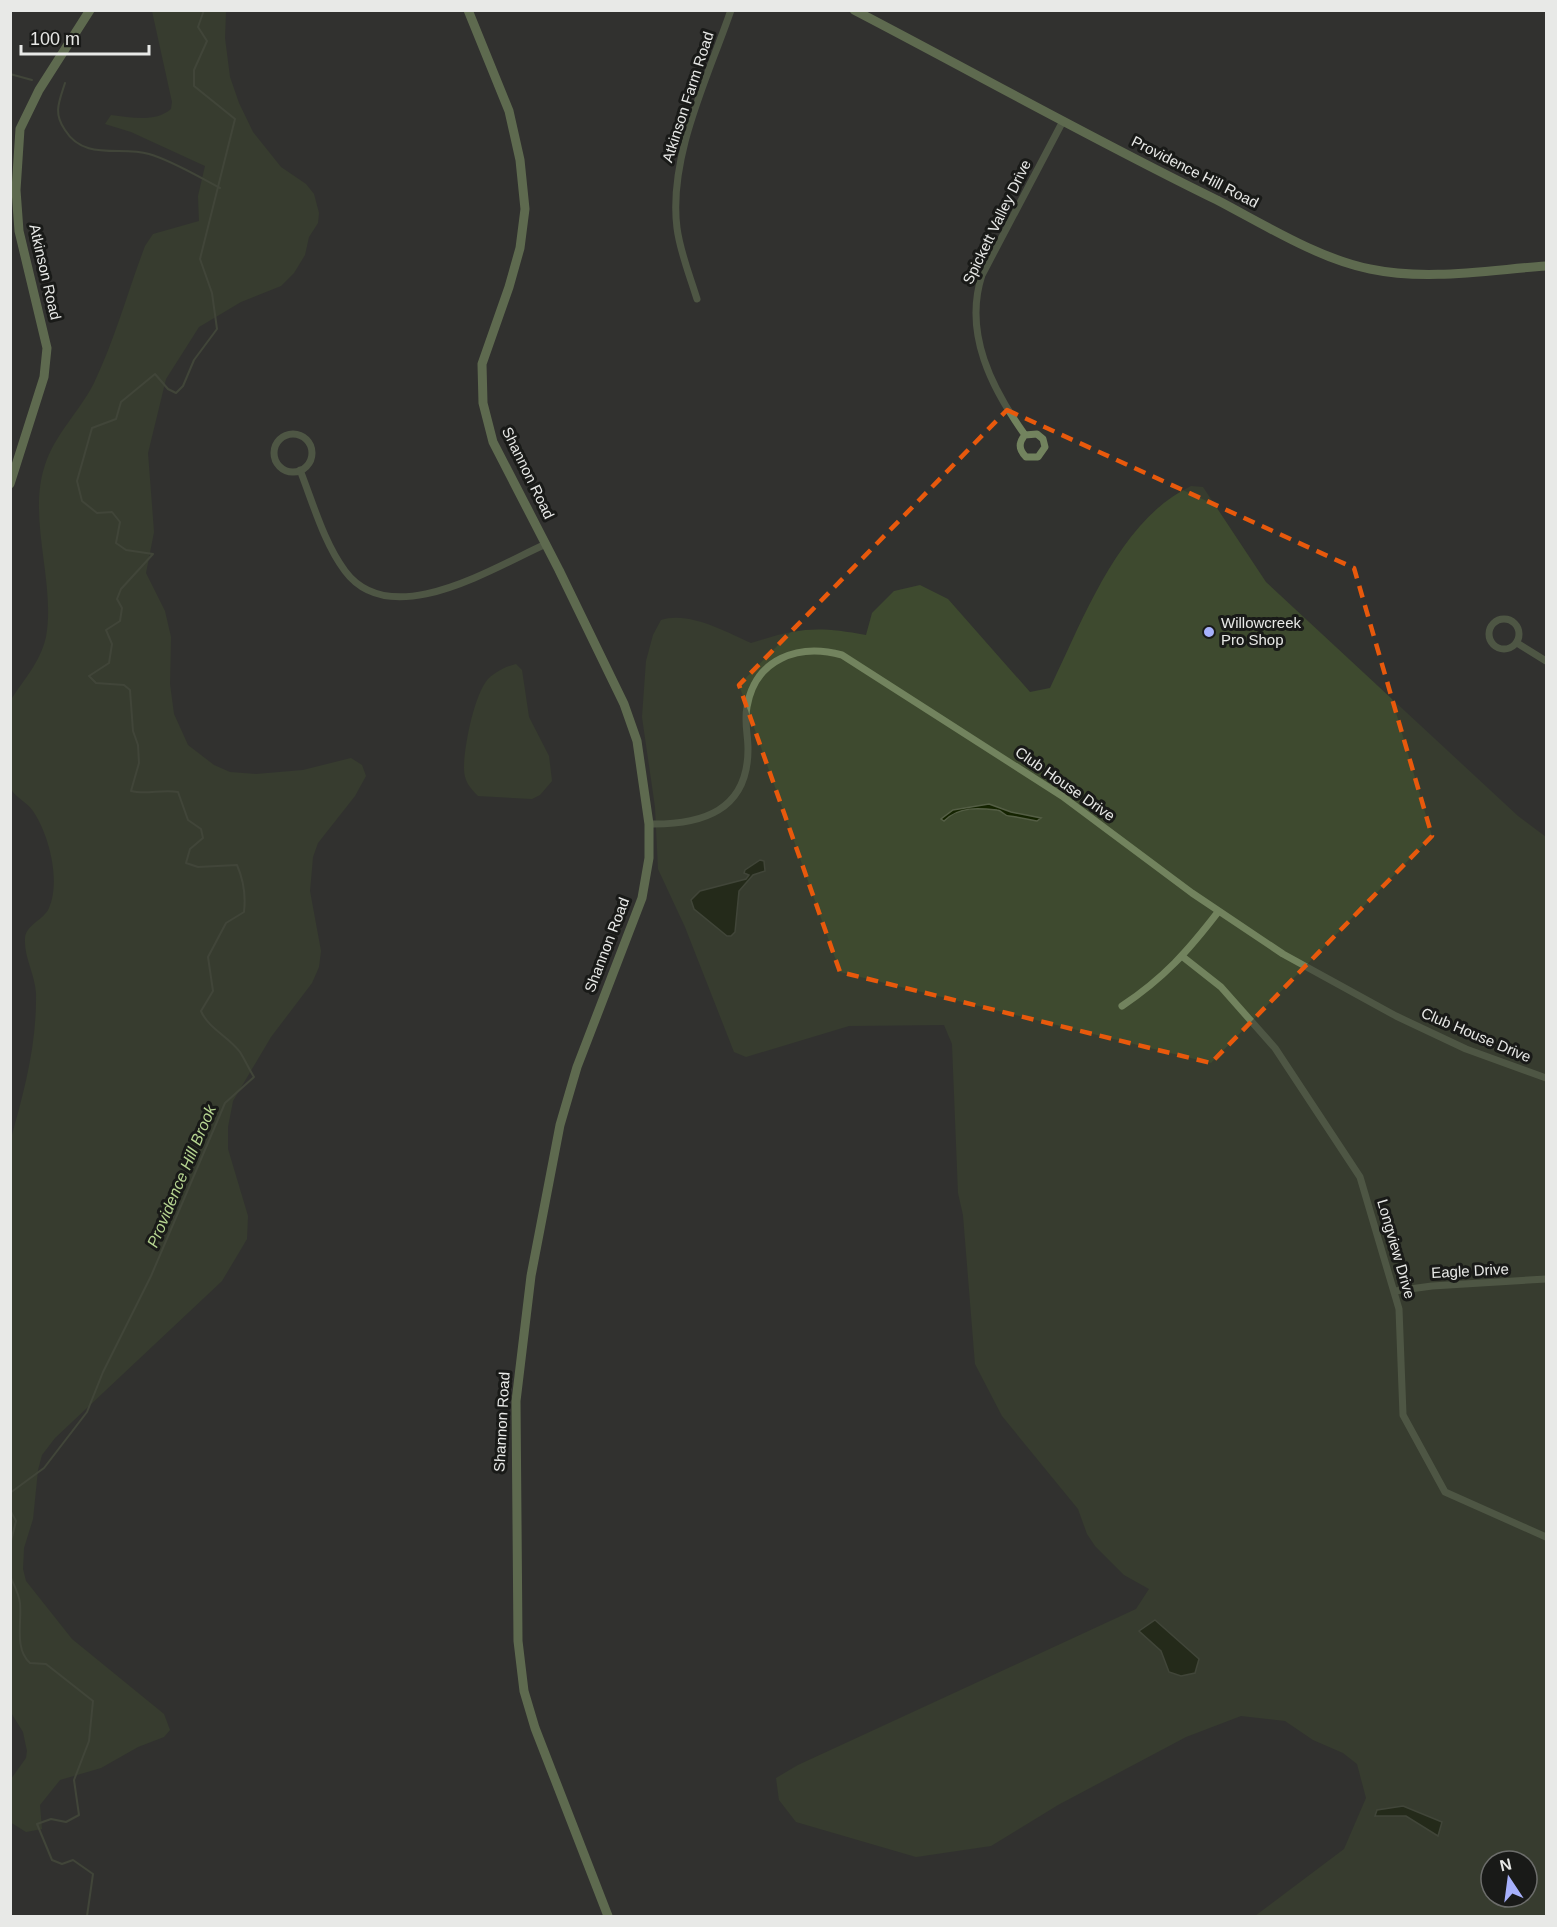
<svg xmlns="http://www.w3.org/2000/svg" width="1557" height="1927" font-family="Helvetica,sans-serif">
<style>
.green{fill:#3e4a2f;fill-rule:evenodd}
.water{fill:#142300;stroke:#545e45;stroke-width:1.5}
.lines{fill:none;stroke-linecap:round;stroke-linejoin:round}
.stream{stroke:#545e45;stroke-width:2}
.street{stroke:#72835e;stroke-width:7}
.secondary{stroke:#96b076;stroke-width:9}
.marked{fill:none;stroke:#e8590c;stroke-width:4.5;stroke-dasharray:12 8;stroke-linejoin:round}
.poi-dot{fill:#a7b1fc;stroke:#191a18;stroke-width:2}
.labels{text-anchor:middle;stroke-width:6;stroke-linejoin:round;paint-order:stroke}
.street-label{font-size:15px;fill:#e8e9e7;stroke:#191a18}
.poi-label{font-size:15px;fill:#e8e9e7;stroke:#191a18;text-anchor:start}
.water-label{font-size:16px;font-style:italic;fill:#b5d490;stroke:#191a18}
</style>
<rect width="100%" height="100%" fill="#31322f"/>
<!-- green -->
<g class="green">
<path d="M 152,11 L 226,11 L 225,38 L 230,77 L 239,103 L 253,132 L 281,167 L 306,184 L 314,194 L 319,213 L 318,223 L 309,237 L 305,255 L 294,273 L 281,286 L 241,302 L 199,327 L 166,379 L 148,453 L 154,532 L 146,573 L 165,611 L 171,637 L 170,684 L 174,714 L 188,745 L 214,765 L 230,772 L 256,774 L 303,770 L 351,758 L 362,765 L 366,776 L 355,796 L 318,843 L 313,857 L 310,891 L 321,951 L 319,967 L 312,983 L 271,1037 L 233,1101 L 228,1127 L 228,1149 L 248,1216 L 247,1239 L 222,1281 L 55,1438 L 42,1455 L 38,1470 L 33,1519 L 24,1548 L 23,1569 L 26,1581 L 72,1639 L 164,1714 L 170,1730 L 164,1737 L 138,1747 L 101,1768 L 60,1780 L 40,1805 L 42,1829 L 26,1832 L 10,1822 L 11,1779 L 26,1758 L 27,1751 L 23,1732 L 10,1711 L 10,1142 C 24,1092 37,1045 36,993 C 35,975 24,957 25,939 C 25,925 44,920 49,908 C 61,881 49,834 33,811 C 27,802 16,798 11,789 L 11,700 C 24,679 40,663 46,637 C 56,583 27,518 45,465 C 55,434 80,411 94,383 C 115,339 128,291 145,246 L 153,234 L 199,221 L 198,196 L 205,166 L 131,132 L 105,124 L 111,115 C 130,117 155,123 171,109 L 172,102 Z"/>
<path d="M 1191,486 L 1203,487 L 1266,582 L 1518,816 L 1546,837 L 1546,1916 L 1255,1916 L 1344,1849 L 1366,1798 L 1357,1764 L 1343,1753 L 1313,1740 L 1285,1721 L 1241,1716 L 1186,1737 L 1058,1805 L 991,1846 L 916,1857 L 796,1822 L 779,1800 L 776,1778 L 798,1765 L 1136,1609 L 1149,1589 L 1124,1575 L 1095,1546 L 1087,1534 L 1078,1509 L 1002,1416 L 975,1364 L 963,1215 L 958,1193 L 952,1044 L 944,1025 L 849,1026 L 746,1057 L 734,1052 L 685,927 L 658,869 L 655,807 L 642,717 L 646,661 L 653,635 L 661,620 C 689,611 726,632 751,643 C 799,628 816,626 866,635 L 872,613 L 894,591 L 920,585 L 948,599 L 1030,692 L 1050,688 C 1083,620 1119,520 1191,486 ZM 1491,1861 L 1527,1861 L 1527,1897 L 1491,1897 Z"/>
<path d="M 516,664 L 522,670 L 529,717 L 549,756 L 552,781 L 540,795 L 532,799 L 478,796 C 470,788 464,781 464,768 C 464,747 474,695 488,679 C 497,671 505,667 516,664 Z"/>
</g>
<!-- water -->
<g class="water">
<path d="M 989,804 L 1011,812 L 1041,818 L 1037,821 C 1027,819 1019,817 1009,816 C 1004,816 1002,810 997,810 C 979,808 959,806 944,821 L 941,819 L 953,810 Z"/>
<path d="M 760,860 L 764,861 L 765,871 L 753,875 L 739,891 L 735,932 L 731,936 L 727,936 L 694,909 L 691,900 L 700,891 L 746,879 L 749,875 L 744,873 L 745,870 Z"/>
<path d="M 1155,1620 L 1199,1659 L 1195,1673 L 1181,1676 L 1169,1672 L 1161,1651 L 1139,1631 Z"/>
<path d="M 1403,1806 L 1442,1822 L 1438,1836 L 1406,1816 L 1375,1816 L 1377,1810 Z"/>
</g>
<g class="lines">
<!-- stream -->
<g class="stream">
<path d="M 10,74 L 32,80"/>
<path d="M 65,83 C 59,102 53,113 65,130 C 84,161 120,146 149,154 C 173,161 197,176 220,188"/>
<path d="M 10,1493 L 44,1468 L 87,1412 L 103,1372 L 151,1276 L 225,1103 L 254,1077 C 249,1069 245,1060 240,1052 C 229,1037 208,1028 201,1011 L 213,991 L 208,957 L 226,923 L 244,912 C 246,895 244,881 237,865 L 198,867 L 186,863 L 190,849 L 203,838 L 201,829 L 188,820 L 178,792 C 162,789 146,795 131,791 L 139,763 L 138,745 L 133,731 L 130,690 L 124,685 L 96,683 L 89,676 L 109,663 L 112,644 L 106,630 L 120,621 L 122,608 L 117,599 L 121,589 L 153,554 L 126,550 L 116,543 L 120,522 L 112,512 L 97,513 L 82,501 L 77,481 L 92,428 L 116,419 L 121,402 L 155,374 L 168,389 L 176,393 L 183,386 L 194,360 L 217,329 L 212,293 L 200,259 L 235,119 L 194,86 L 194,70 L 207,41 L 198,27 L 204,10"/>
<path d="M 10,1510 L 16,1521 L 10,1545"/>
<path d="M 10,1576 C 14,1585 19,1594 20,1603 C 22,1622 14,1649 30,1663 L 46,1664 L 93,1701 L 89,1741 L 74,1780 L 79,1815 L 66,1822 L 51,1819 L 37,1824 L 52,1860 L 62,1864 L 73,1860 L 93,1874 L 87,1916"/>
</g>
<!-- street -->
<g class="street">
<path d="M 697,299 C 690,276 680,252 677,228 C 668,157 708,77 731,10"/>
<circle cx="293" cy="453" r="19"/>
<path d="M 1025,435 L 1037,434 L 1043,439 L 1045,447 L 1038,457 L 1026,457 C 1019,450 1018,443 1025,435 C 992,389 963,333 982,275 L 1063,121"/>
<path d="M 300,470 C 313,503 324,543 345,571 C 391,633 494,567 546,544"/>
<circle cx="1504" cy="634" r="15"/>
<path d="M 1517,643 L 1546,661"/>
<path d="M 649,824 C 702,825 748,811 748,749 C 748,735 744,721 747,707 C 755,659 798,643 842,655 L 1062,796 L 1192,893 L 1283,954 L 1396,1016 L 1466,1049 L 1546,1078"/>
<path d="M 1183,957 L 1221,987 L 1275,1048 L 1360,1177 L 1399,1309 L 1403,1415 L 1445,1492 L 1546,1537"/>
<path d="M 1122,1006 C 1164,978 1188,951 1218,912"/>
<path d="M 1395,1291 L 1432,1286 L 1546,1279"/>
</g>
<!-- secondary -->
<g class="secondary">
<path d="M 468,10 L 509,111 L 520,160 L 525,209 L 520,248 L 509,287 L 482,364 L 483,403 L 493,442 L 559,570 L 624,704 L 637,741 L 649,824 L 649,858 L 642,898 L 577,1067 L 560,1125 L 531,1276 L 516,1401 L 518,1641 L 524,1691 L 535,1728 L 608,1916"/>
<path d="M 854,10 C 975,73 1094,140 1217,200 C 1263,224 1319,259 1370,269 C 1427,281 1489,270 1546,266"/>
<path d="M 10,484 L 44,377 L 47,348 L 19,231 L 16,190 L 20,129 L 39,90 L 90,10"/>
</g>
</g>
<!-- marked area -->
<path d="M0 0H1557V1927H0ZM 1007,410 L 1354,568 L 1432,836 L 1211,1063 L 840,972 L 739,685 Z" fill="#31322f" fill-opacity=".55" fill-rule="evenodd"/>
<path class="marked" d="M 1007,410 L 1354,568 L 1432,836 L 1211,1063 L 840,972 L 739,685 Z"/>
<!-- markers -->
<circle class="poi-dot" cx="1209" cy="632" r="6"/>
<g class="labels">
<!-- street labels -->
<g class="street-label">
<text transform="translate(688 97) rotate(-72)" y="5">Atkinson Farm Road</text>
<text transform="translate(1195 172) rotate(27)" y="5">Providence Hill Road</text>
<text transform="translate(997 222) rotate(-64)" y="5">Spickett Valley Drive</text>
<text transform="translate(45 272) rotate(77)" y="5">Atkinson Road</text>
<text transform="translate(528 473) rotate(64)" y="5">Shannon Road</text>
<text transform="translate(1065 784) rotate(35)" y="5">Club House Drive</text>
<text transform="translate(607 945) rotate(-69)" y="5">Shannon Road</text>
<text transform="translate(1476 1035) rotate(23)" y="5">Club House Drive</text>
<text transform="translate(1396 1249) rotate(74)" y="5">Longview Drive</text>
<text transform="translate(1470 1271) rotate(-3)" y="5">Eagle Drive</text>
<text transform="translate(502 1422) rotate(-87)" y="5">Shannon Road</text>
</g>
<!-- poi labels -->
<g class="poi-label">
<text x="1221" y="628">Willowcreek<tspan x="1221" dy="17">Pro Shop</tspan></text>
</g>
<!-- water labels -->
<g class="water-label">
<text transform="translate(181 1176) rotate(-67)" y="6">Providence Hill Brook</text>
</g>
</g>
<!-- border -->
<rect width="1557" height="1927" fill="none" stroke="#e8e9e7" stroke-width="24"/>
<!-- north arrow -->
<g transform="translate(1509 1879) rotate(347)"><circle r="28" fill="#191a18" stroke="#6c6d6b" stroke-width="1.5"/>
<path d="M0-4.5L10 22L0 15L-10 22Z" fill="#a7b1fc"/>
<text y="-9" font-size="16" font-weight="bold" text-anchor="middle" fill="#e8e9e7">N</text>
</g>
<!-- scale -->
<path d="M21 45v9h128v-9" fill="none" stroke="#e8e9e7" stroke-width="3"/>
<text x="30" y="45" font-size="18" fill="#e8e9e7" stroke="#191a18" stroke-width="4.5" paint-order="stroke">100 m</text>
</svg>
